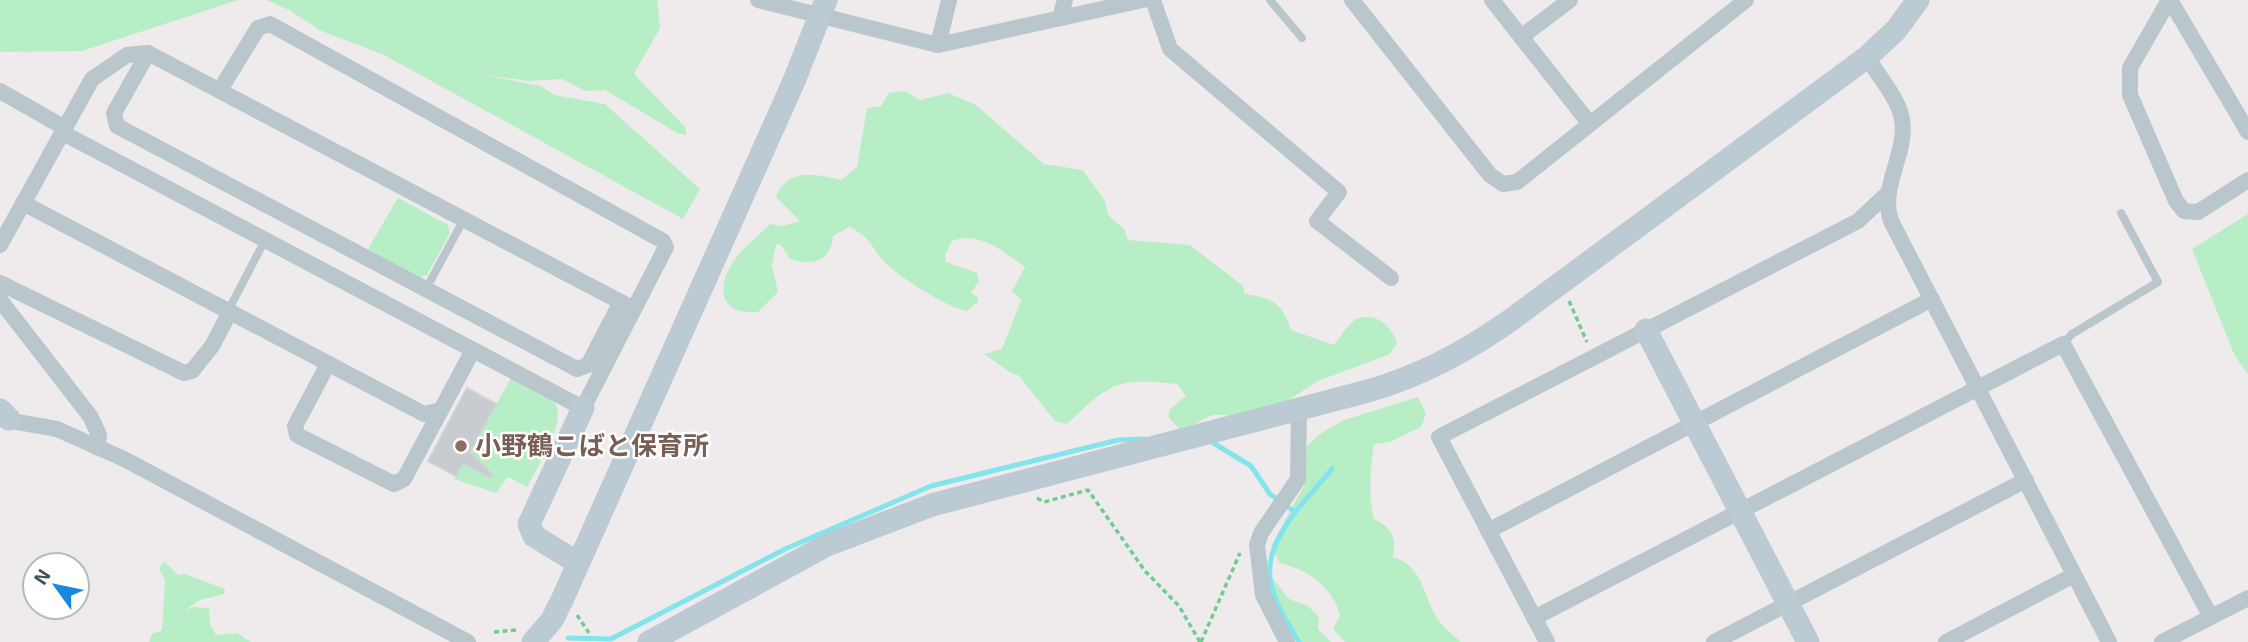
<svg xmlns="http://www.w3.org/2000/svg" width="2248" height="642" font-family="'Exo 2','Noto Sans JP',sans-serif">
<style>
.green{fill:#b8eec6}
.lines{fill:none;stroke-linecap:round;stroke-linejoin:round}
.stream{stroke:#84e4ec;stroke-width:5}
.building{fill:#c8ccd1;stroke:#cfd3d8;stroke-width:2}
.path{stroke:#70cc92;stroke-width:3.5;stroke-dasharray:5 3.5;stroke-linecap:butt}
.lane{stroke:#b9c6cc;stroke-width:8}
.street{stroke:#b9c6cc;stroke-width:16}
.secondary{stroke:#bbcad3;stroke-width:23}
.education-dot{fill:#8d6e63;stroke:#fff;stroke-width:2.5}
.labels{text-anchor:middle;stroke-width:5;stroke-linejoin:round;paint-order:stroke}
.education-label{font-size:26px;font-weight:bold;fill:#785e54;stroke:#fff;text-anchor:start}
</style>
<rect width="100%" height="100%" fill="#efebec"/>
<!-- green -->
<g class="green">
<path d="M 0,0 L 238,0 L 82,51 L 0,52 Z"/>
<path d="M 266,0 L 657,0 L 660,28 L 634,74 L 686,128 L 686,135 L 677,133 L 605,90 L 585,91 L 562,79 L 529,81 L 483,75 L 541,86 L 554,95 L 605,104 L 700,189 L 683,219 L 384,55 L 319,30 L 289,10 Z"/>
<path d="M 905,91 L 920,100 L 948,93 L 976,105 L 1044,164 L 1083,170 L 1105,201 L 1108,215 L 1124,229 L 1128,240 L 1190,245 L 1243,286 L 1245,294 C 1272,298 1282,302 1291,330 L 1334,345 C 1340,338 1345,328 1352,322 C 1372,308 1392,325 1397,343 L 1390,354 L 1318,381 L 1287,401 L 1235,415 L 1212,415 L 1181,431 L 1169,418 L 1169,410 L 1186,396 L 1177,384 C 1115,378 1112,382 1067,424 L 1055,421 L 1018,375 L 1011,373 L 984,354 L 1002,349 L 1021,300 L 1012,291 L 1025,267 C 1003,251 979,231 952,241 L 945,255 L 946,262 L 977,273 L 979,281 L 971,293 L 978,297 L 978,302 L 967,311 C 946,307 908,282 891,268 C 873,254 874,238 849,227 L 833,236 C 831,262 812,266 790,259 L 781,245 L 776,244 L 772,266 L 778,292 L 758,312 C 714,316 717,280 739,254 C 748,244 761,233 770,224 L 782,226 L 800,221 L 776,197 C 788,167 816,174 841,180 L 857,167 L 867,108 L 881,106 L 889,93 Z"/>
<path d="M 398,198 L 448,225 L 450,233 L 427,275 L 417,279 L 368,249 Z"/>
<path d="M 2248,214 L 2248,375 L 2234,354 L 2192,249 Z"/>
<path d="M 511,378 C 523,384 544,391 554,402 C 569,419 536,469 527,487 L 508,477 L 496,493 L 454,479 L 463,463 L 467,464 L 473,454 L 470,452 Z"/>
<path d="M 1418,397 L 1426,413 L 1421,427 L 1390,442 L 1374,444 C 1370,471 1368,493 1374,519 C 1392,528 1397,537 1393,557 C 1426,567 1422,599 1440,622 C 1446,630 1454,636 1461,642 L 1345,642 L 1333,629 L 1340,615 C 1332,586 1308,570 1280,563 L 1271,546 L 1304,486 L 1307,446 L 1320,434 L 1344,420 Z"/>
<path d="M 164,561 L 178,575 L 185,574 L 225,589 L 224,594 L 200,600 L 185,610 L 194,607 L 209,608 L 210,624 L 216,635 L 237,633 L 251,642 L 149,642 L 152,634 L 162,630 L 165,581 L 159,568 Z"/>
<path d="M 1268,579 L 1273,579 L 1289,599 L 1308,606 L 1319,617 L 1318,629 L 1331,642 L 1301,642 L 1269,590 Z"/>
</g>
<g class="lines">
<!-- stream -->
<g class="stream">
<path d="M 1210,441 L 1251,466 L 1270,494 L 1295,512 L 1332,469"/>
<path d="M 1295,512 C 1255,567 1267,589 1299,642"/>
<path d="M 568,638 L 611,639 L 785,549 L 931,486 L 1118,440 L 1144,439"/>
</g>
</g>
<!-- building -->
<path class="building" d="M 467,388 L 496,404 L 470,452 L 493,475 L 490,478 L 463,463 L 456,476 L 428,461 Z"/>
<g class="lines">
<!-- path -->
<g class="path">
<path d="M 1569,301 L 1587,342"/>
<path d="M 1037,498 L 1044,502 L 1088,490 L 1145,571 L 1179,606 L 1200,642"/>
<path d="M 577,615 L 589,633"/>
<path d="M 494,632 L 517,630"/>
<path d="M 1201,642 L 1240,553"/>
</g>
<!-- lane -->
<g class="lane">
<path d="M 1270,0 L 1302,38"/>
<path d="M 426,289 L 464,219"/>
<path d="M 228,311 L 265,240"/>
<path d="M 2063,344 L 2072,334 L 2158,282 L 2121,213"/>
</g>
<!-- street -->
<g class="street">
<path d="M 758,0 L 938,45 L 1143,0"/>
<path d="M 1153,0 L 1170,49 L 1339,192 L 1317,221 L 1391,278"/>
<path d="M 1352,0 L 1490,175 L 1503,184 L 1517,182 L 1746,0"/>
<path d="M 1492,0 L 1590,124"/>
<path d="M 2169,0 L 2130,68 L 2130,95 L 2176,201 L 2184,211 L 2198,212 L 2248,180"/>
<path d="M 2170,0 L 2248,132"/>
<path d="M 1060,18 L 1065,0"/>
<path d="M 1521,37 L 1570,0"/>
<path d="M 938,45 L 949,0"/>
<path d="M 148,53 L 114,113 L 117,126 L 577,369 L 588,365 L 621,302"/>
<path d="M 1867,57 C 1878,76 1898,97 1902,119 C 1908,153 1879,187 1891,221 L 2109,642"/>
<path d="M 0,91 L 65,128"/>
<path d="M 63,133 L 583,408 L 666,247 L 663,241 L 270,24 L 258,28 L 220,90"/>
<path d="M 23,203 L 424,414 L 441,410 L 473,350"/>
<path d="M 0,245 L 92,79 L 127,55 L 148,53 L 634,309"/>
<path d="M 0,283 L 184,373 L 192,371 L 212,346 L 230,312"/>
<path d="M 0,300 L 90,416 L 99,435 L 97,447"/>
<path d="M 328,364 L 295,426 L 297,435 L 394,484 L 404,479 L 441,410"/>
<path d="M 0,419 L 57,429 L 124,459 L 468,642"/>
<path d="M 1488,531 L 1932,299"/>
<path d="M 1534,618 L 2063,344 L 2211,617"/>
<path d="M 1287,642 L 1263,595 L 1257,545 L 1261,533 L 1298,479 L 1299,407"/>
<path d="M 1547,642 L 1439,437 L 1858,221 L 1889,192"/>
<path d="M 1714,642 L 2026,480"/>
<path d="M 1946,642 L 2074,575"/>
<path d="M 2162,642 L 2248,598"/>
</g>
<!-- secondary -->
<g class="secondary">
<path d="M 1646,330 L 1808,642"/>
<path d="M 0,410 L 9,419"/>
<path d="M 578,563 L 534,536 L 529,524 L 583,408"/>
<path d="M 533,642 L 552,620 L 562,600 L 794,81 L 826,0"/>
<path d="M 649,642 L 827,545 L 932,505 L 1368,391 C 1420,376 1463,353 1508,322 L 1867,57 L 1896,30 L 1918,0"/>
</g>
</g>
<!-- markers -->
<circle class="education-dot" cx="461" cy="446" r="7"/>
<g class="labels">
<!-- education labels -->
<g class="education-label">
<text x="475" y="455">小野鶴こばと保育所</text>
</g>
</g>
<!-- north arrow -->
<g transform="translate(56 586) rotate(303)"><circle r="33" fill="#ffffff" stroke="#b4babd" stroke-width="2"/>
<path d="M0-5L12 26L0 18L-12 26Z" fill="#1788dd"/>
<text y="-10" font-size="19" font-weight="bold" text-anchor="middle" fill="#445259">N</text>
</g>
</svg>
